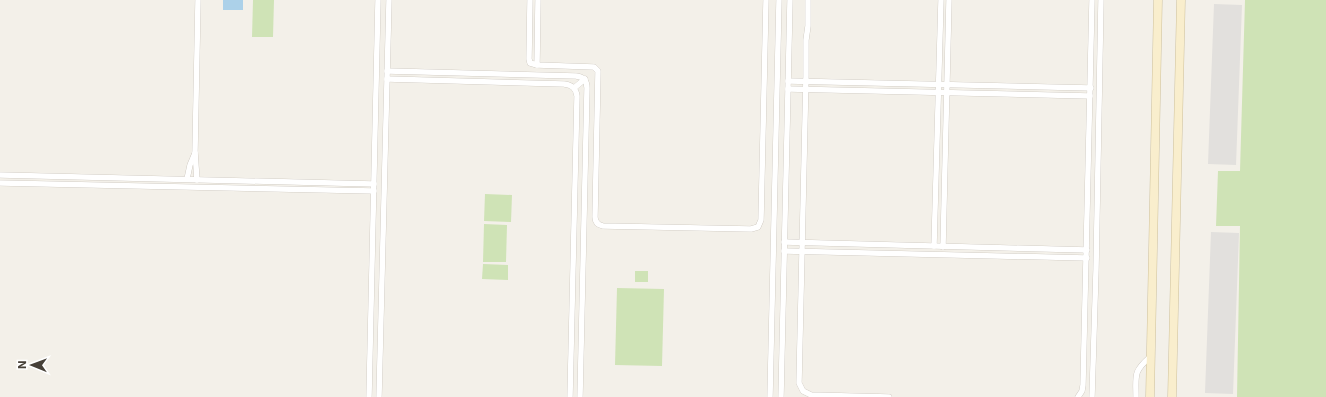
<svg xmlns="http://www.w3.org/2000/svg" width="1326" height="397" font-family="Inter,sans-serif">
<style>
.green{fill:#cfe3b6}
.parking{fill:#e2e0dd}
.water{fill:#acd1e9}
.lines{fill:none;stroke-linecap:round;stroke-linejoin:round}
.street-casing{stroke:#c1bab0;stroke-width:6}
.secondary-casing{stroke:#cec19d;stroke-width:9}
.street{stroke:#fff;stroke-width:5.5}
.secondary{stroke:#f9eecd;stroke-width:8}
</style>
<rect width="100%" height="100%" fill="#f3f0e9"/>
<!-- green -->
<g class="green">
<path d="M 253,0 L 274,0 L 273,37 L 252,37 Z"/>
<path d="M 1245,0 L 1326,0 L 1326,397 L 1237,397 L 1240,226 L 1216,226 L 1218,171 L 1240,171 Z"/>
<path d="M 485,194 L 512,195 L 511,222 L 484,221 Z"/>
<path d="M 484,224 L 507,225 L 506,262 L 483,262 Z"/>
<path d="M 483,264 L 508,265 L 508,280 L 482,279 Z"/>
<rect x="635" y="271" width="13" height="11"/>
<path d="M 617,288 L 664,289 L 662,366 L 615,365 Z"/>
</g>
<!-- parking -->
<g class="parking">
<path d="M 1214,4 L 1242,5 L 1236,165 L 1208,164 Z"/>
<path d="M 1211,232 L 1239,233 L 1233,394 L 1205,393 Z"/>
</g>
<!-- water -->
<rect class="water" x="223" y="0" width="20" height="10"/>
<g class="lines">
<!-- street casing -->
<g class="street-casing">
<g id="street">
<path d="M 530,0 L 529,59 L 530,63 L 537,65 L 594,67 L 598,71 L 595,217 C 595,222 598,225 603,226 L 751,229 L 758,227 L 761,220 L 766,0"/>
<path d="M 808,0 L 808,26 L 806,40 L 806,76 L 799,383 L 803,391 L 811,395 L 889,397"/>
<path d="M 537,65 L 538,0"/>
<path d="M 387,71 L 576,76 C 584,77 587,81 587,88 L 580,397"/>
<path d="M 387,79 L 564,84 C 572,85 576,88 577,96 L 570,397"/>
<path d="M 788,81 L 1091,88"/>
<path d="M 574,88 L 585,79"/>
<path d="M 788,89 L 1090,96"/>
<path d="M 0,175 L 374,184"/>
<path d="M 187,179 L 190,165 L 195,153"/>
<path d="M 197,180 L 195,152 L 198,0"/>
<path d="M 0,183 L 374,191"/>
<path d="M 784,242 L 1087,250"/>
<path d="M 934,246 L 941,0"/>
<path d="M 943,247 L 949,0"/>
<path d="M 784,251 L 1087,258"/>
<path d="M 369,397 L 378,0"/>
<path d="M 379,397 L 389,0"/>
<path d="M 770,397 L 779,0"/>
<path d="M 781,397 L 790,0"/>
<path d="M 1078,397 L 1082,391 L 1083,385 L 1092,0"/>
<path d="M 1092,397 L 1096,270 L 1101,0"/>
<path d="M 1136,397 C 1136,375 1133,372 1150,357"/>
</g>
</g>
<!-- secondary casing -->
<g class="secondary-casing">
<g id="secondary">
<path d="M 1150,397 L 1158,0"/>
<path d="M 1172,397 L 1181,0"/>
</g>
</g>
<!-- street -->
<use href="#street" class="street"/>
<!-- secondary -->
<use href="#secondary" class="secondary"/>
</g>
<!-- north arrow -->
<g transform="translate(32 365) rotate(271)" stroke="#ffffff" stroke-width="3" paint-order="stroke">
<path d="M0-3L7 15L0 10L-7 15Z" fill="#464038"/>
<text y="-6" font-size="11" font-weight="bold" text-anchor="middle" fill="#464038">N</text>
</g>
</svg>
